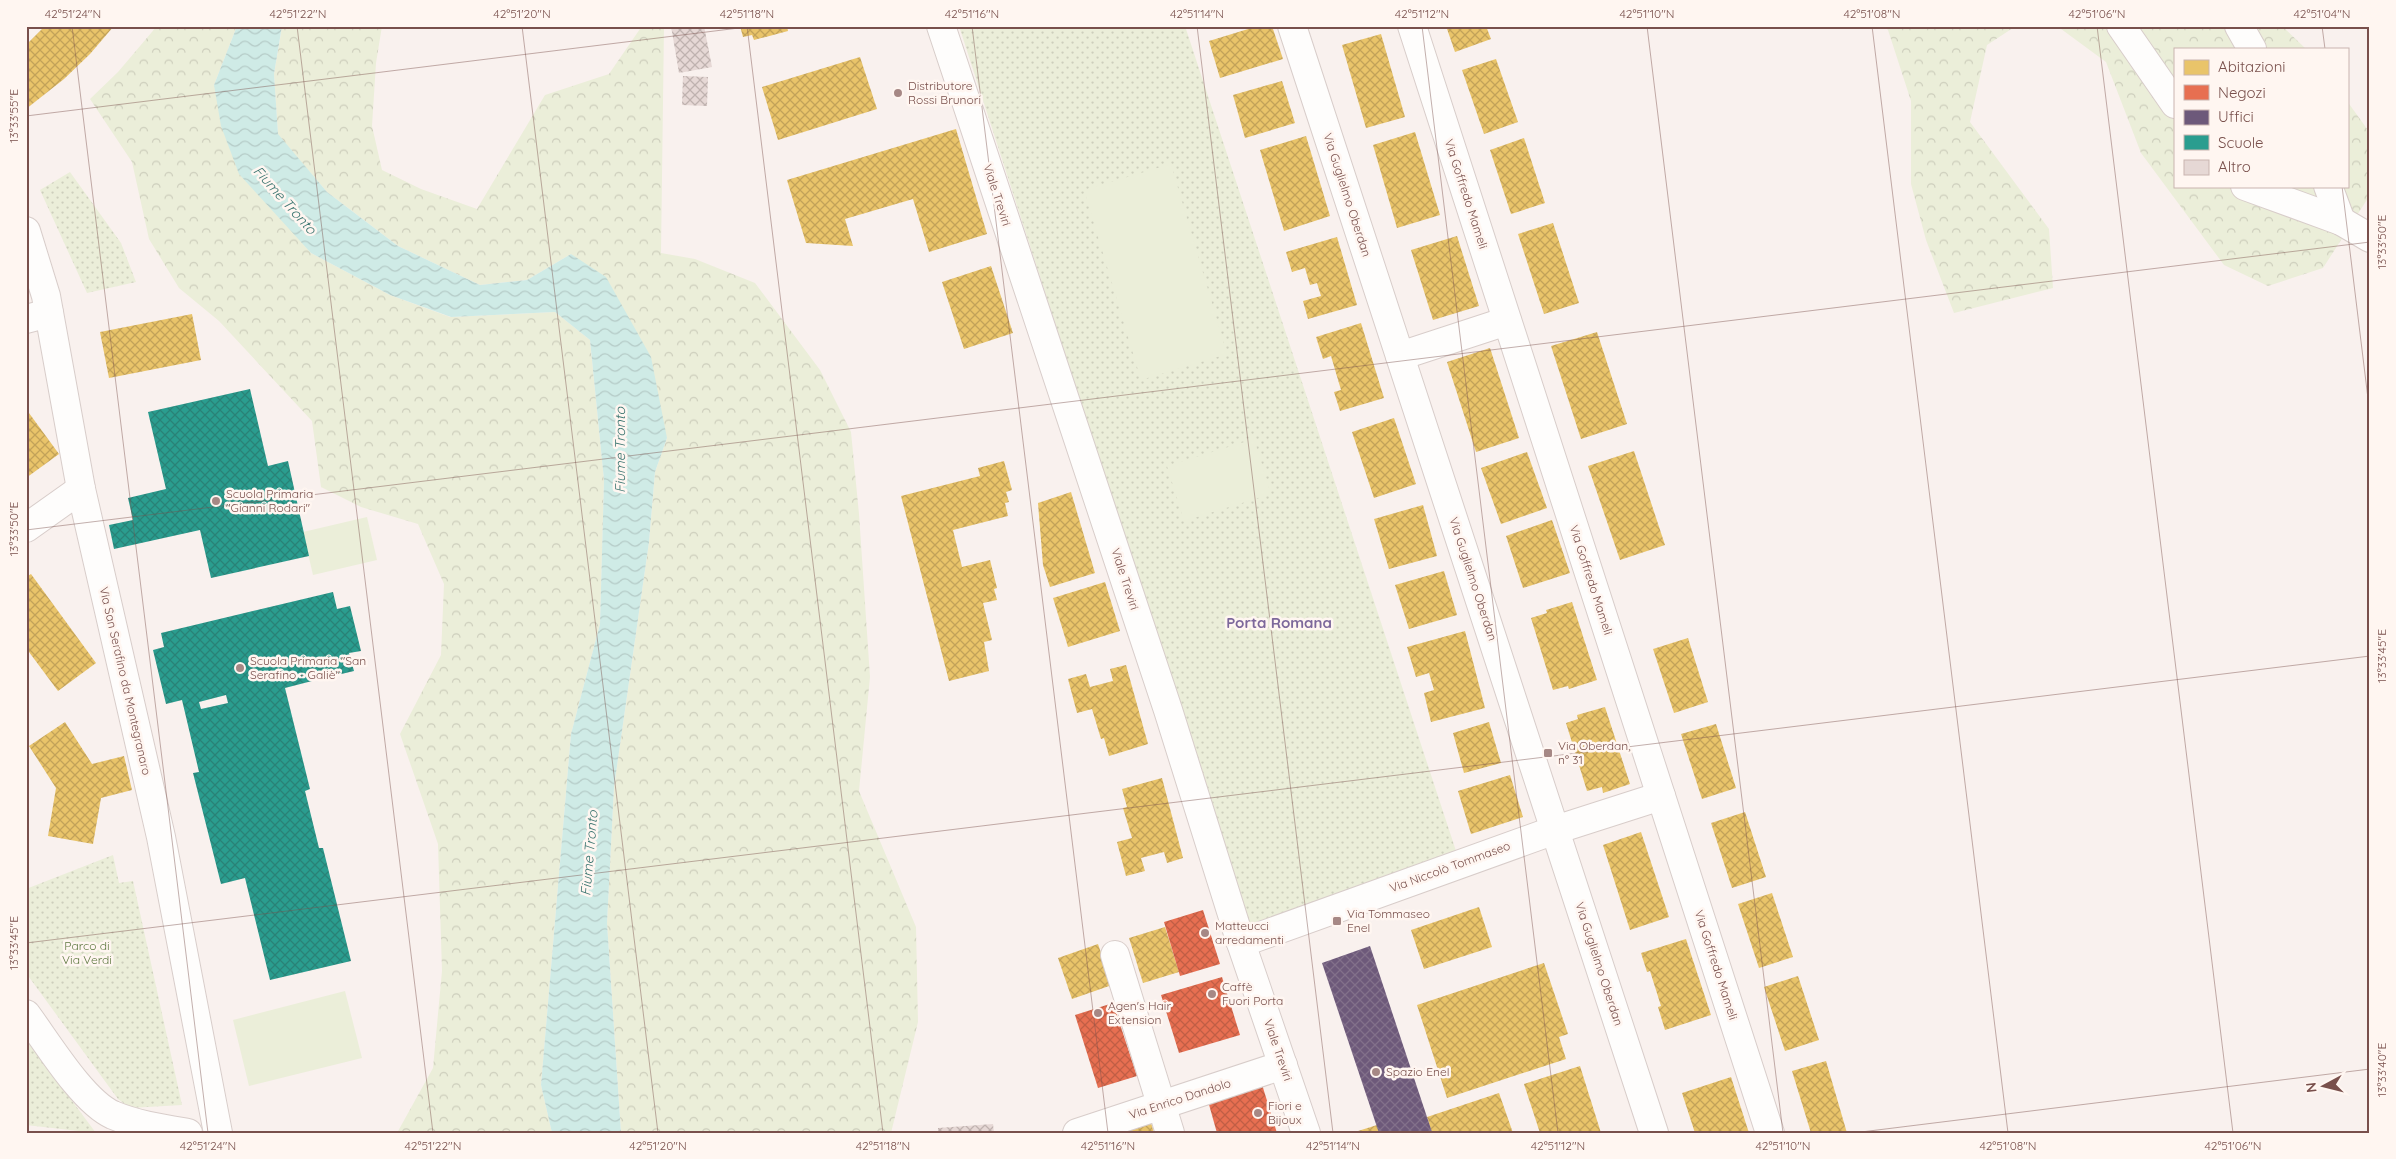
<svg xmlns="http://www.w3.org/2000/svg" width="2396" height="1159" font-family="Quicksand,sans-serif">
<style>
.grass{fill:url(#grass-dots)}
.forest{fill:url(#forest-crowns)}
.pitch{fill:#ebeed9}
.water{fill:url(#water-waves)}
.homes{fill:url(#homes-cross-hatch)}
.shops{fill:url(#shops-cross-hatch)}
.offices{fill:url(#offices-cross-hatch)}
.schools{fill:url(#schools-cross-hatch);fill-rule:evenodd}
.building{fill:url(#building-cross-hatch)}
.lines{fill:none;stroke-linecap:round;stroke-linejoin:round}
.minor-casing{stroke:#d8cdca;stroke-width:30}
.minor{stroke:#fefdfc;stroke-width:28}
.ticks{fill:none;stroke:#79504c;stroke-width:1;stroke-opacity:0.45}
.poi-dot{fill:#a68885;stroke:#fff6f1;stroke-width:2}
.labels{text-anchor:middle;stroke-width:5;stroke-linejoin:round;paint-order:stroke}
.poi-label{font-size:12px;fill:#79504c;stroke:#fff6f1;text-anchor:start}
.street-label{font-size:12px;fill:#79504c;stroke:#fff6f1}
.park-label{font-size:12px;fill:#5f7941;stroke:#fff6f1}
.water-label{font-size:14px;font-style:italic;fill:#3c7671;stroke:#fff6f1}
.quarter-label{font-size:15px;font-weight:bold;fill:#7d689b;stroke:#fff6f1}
.neatline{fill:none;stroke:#79504c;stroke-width:2}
.ticks-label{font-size:12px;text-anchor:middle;fill:#79504c}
</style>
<defs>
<pattern id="grass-dots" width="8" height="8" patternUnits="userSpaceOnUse" patternTransform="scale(1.25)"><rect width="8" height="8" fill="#ebeed9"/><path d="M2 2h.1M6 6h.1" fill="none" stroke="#cdcebc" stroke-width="1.8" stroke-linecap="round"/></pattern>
<pattern id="forest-crowns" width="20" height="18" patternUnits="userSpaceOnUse" patternTransform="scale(1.25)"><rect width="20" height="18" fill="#ebeed9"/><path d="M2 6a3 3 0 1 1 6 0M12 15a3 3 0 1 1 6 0" fill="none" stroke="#cdcebc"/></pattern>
<pattern id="water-waves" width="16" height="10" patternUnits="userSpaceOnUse" patternTransform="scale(1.25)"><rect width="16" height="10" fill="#cfebe6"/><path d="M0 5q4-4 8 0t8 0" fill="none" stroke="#b5cbc7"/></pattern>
<pattern id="homes-cross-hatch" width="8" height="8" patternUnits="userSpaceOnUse" patternTransform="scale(1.25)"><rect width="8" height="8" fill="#e9c46a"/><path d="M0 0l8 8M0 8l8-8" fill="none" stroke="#c2a259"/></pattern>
<pattern id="shops-cross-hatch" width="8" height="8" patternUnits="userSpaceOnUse" patternTransform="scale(1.25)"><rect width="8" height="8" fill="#e76f51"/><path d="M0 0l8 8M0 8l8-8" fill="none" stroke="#c05e45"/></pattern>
<pattern id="offices-cross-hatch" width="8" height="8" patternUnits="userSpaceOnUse" patternTransform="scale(1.25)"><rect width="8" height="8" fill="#6d597a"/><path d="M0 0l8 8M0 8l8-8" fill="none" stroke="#82708a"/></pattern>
<pattern id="schools-cross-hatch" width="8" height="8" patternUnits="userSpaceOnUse" patternTransform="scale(1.25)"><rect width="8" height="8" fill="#2a9d8f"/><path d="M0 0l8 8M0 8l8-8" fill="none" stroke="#298277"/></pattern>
<pattern id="building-cross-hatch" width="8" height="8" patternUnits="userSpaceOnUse" patternTransform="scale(1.25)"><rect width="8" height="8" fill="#e6d8d5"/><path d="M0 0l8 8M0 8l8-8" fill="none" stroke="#bfb2af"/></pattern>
</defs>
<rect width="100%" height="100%" fill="#f9f1ee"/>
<!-- grass -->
<g class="grass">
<path d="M 959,26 L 1185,26 L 1457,854 L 1251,930 Z"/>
<path d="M 70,172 L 121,243 L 136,282 L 87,293 L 40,190 Z"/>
<path d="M 113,855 L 119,883 L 133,881 L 182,1105 L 130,1108 L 118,1099 L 26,973 L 26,889 Z"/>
<path d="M 26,1039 L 96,1133 L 26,1125 Z"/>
</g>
<!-- forest -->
<g class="forest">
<path d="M 157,26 L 237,26 L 214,85 L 311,253 L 390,295 L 450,317 L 555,312 L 590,340 L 604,480 L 600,624 L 571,734 L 541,1085 L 552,1133 L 397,1133 L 433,1068 L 442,971 L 438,844 L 400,734 L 441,655 L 444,584 L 418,524 L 361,507 L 321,487 L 312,421 L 219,321 L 179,288 L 149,239 L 132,162 L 90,99 L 118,72 Z"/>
<path d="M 382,26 L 376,63 L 372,126 L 382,170 L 421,189 L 477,209 L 545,95 L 609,74 L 642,26 L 664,26 L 661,253 L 695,259 L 755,283 L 820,370 L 851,432 L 859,514 L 870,677 L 859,791 L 916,927 L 918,1022 L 891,1133 L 621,1133 L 607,923 L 614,787 L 649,542 L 655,472 L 667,438 L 571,254 L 527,280 L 480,285 L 398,246 L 327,192 L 278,135 L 274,74 L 282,27 Z"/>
<path d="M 1884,26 L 2016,26 L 1987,45 L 1970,122 L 2049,229 L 2053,288 L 1954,313 L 1926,240 L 1911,184 L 1911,101 L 1888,30 Z"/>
<path d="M 2057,26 L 2282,26 L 2306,49 L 2175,49 L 2175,186 L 2347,186 L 2347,101 L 2370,133 L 2370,195 L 2323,268 L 2268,286 L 2224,265 L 2141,153 L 2106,62 Z"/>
</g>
<!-- pitch -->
<g class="pitch">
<path d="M 1171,164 L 1227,354 L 1141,380 L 1084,190 Z"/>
<path d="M 1254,439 L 1271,494 L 1184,521 L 1167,466 Z"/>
<path d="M 367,517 L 377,560 L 313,575 L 303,532 Z"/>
<path d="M 345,991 L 362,1058 L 249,1086 L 233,1020 Z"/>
</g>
<!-- water -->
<path class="water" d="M 237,26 L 282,26 L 274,74 L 278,134 L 327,192 L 398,246 L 480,285 L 527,280 L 571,254 L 606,277 L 651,357 L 667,438 L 655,472 L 649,542 L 614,787 L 607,923 L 621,1133 L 552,1133 L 541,1085 L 571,734 L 600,624 L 604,480 L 590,340 L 555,312 L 451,317 L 390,295 L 311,253 L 239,174 L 221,126 L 214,85 Z"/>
<!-- homes -->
<g class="homes">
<path d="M 45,26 L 114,26 L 90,54 L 64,79 L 26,109 L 26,45 Z"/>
<path d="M 740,26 L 787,26 L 788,31 L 754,40 L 752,35 L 743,37 Z"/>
<path d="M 1258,26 L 1272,26 L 1283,59 L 1220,78 L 1209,41 Z"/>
<path d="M 1446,26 L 1486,26 L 1491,39 L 1455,52 Z"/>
<path d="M 1381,34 L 1405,117 L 1366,128 L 1342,45 Z"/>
<path d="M 860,57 L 877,109 L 778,140 L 762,87 Z"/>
<path d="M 1496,59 L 1518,122 L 1484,134 L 1462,70 Z"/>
<path d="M 1282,81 L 1295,123 L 1245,138 L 1233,95 Z"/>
<path d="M 956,129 L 987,234 L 929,252 L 913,199 L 845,219 L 853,246 L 806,243 L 787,180 Z"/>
<path d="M 1415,132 L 1440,215 L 1397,228 L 1373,145 Z"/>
<path d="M 1306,136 L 1330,216 L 1284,231 L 1260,150 Z"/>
<path d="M 1524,138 L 1545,203 L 1511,214 L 1490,150 Z"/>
<path d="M 1553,223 L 1579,303 L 1544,314 L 1518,234 Z"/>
<path d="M 1457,236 L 1479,306 L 1433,320 L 1411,250 Z"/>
<path d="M 1337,237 L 1357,305 L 1308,319 L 1303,301 L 1321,296 L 1317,283 L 1310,285 L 1305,268 L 1292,272 L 1286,252 Z"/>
<path d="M 991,266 L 1013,333 L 964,349 L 942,282 Z"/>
<path d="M 192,314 L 201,360 L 109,378 L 100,332 Z"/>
<path d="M 1361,323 L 1384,398 L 1340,411 L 1334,392 L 1341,390 L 1331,356 L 1323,359 L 1316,337 Z"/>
<path d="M 1597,332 L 1627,424 L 1581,439 L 1551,346 Z"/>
<path d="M 1490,348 L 1519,438 L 1476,452 L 1447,362 Z"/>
<path d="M 29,413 L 59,454 L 26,478 L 26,414 Z"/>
<path d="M 1394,418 L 1416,484 L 1374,498 L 1352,432 Z"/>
<path d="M 1634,451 L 1665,545 L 1620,560 L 1588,466 Z"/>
<path d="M 1527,452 L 1547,508 L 1501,524 L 1481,468 Z"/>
<path d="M 1004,461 L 1012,490 L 1006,492 L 1009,502 L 1005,503 L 1008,516 L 953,530 L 962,567 L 990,560 L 997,588 L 994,589 L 997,600 L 983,603 L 992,640 L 984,642 L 989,671 L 949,681 L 901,496 L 980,476 L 978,468 Z"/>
<path d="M 1071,492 L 1095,573 L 1050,587 L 1043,565 L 1038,503 Z"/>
<path d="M 1423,505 L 1437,556 L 1389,569 L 1374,519 Z"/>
<path d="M 1552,520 L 1570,573 L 1523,588 L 1506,536 Z"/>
<path d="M 1444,571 L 1457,615 L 1409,629 L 1395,585 Z"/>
<path d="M 31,574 L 96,663 L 58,691 L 26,648 L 26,577 Z"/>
<path d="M 1105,582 L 1120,631 L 1068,647 L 1053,598 Z"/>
<path d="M 1572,602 L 1597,680 L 1569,689 L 1568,686 L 1553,690 L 1531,618 L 1547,613 L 1546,610 Z"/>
<path d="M 1465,631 L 1485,708 L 1431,722 L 1424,693 L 1434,690 L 1429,673 L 1416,677 L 1407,647 Z"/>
<path d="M 1688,638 L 1708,702 L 1674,713 L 1653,649 Z"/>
<path d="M 1126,665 L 1148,744 L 1109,756 L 1104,738 L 1101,739 L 1092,709 L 1077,713 L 1068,679 L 1086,674 L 1090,687 L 1113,681 L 1110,669 Z"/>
<path d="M 1605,707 L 1630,784 L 1603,793 L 1602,787 L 1587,791 L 1566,723 L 1578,719 L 1577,715 Z"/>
<path d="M 65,722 L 92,764 L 124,756 L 132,790 L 101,798 L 93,844 L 48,836 L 56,788 L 29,746 Z"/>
<path d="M 1489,722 L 1501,763 L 1464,773 L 1453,733 Z"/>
<path d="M 1716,724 L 1736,788 L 1702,799 L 1681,734 Z"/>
<path d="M 1510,775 L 1523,817 L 1471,834 L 1458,791 Z"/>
<path d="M 1162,778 L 1183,858 L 1167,863 L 1164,852 L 1141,858 L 1145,871 L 1126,876 L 1117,842 L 1132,838 L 1123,808 L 1127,807 L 1122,789 Z"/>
<path d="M 1745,812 L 1766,877 L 1732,888 L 1711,823 Z"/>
<path d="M 1641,832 L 1669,917 L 1630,930 L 1603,845 Z"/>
<path d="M 1772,893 L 1793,957 L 1759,968 L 1738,904 Z"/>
<path d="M 1479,907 L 1492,947 L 1424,969 L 1411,930 Z"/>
<path d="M 1165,927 L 1179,972 L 1143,983 L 1129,938 Z"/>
<path d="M 1686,939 L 1711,1015 L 1665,1030 L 1658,1007 L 1661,1006 L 1650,971 L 1647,972 L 1641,953 Z"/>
<path d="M 1098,944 L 1112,985 L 1072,999 L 1058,958 Z"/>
<path d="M 1544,963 L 1568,1034 L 1559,1037 L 1566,1059 L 1447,1098 L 1417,1005 Z"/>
<path d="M 1798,976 L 1819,1040 L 1785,1051 L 1764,987 Z"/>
<path d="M 1826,1061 L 1847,1133 L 1811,1133 L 1792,1071 Z"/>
<path d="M 1580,1066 L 1601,1133 L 1540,1133 L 1524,1084 Z"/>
<path d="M 1731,1077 L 1749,1133 L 1695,1133 L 1682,1093 Z"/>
<path d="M 1499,1093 L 1513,1133 L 1432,1133 L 1427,1117 Z"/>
<path d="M 1148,1112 L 1154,1133 L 1112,1133 Z"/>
<path d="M 1377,1125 L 1379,1133 L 1359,1133 L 1358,1131 Z"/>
</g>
<!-- shops -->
<g class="shops">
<path d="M 1203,910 L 1220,964 L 1180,976 L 1164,922 Z"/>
<path d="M 1222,977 L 1240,1035 L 1179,1053 L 1161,995 Z"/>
<path d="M 1113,1003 L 1137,1076 L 1098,1088 L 1075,1015 Z"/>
<path d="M 1260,1078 L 1277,1133 L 1217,1133 L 1206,1094 Z"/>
</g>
<!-- offices -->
<path class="offices" d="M 1370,946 L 1432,1132 L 1379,1133 L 1322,963 Z"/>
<!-- schools -->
<g class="schools">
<path d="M 250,389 L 268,466 L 288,461 L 309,556 L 211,578 L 200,530 L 114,549 L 109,525 L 133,520 L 128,498 L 166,489 L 148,412 Z"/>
<path d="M 333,592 L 337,609 L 350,606 L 361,651 L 349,653 L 354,671 L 333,676 L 331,669 L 311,675 L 312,681 L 285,688 L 310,789 L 305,791 L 319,848 L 323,848 L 351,961 L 270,980 L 245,878 L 221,884 L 193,773 L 199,772 L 182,700 L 166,704 L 153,650 L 164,647 L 161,633 ZM 226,695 L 228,703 L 201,709 L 199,702 Z"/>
</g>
<!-- building -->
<g class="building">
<path d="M 671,26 L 704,26 L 712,67 L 679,73 Z"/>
<path d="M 683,76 L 708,77 L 707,106 L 682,105 Z"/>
<path d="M 993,1124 L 994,1133 L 938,1133 L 938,1128 Z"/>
</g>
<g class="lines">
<!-- minor casing -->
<g class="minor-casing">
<g id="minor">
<path d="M 941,26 L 1168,710 L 1241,943 L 1306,1133"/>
<path d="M 1292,26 L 1654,1133"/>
<path d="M 1412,26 L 1770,1133"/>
<path d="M 2121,26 L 2175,104"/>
<path d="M 2239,26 L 2252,49"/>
<path d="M 2245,186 L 2341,221 L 2370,238"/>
<path d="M 2328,186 L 2341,221"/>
<path d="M 26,231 L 46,296 L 81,489 L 161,837 L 218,1133"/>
<path d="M 26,319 L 49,313"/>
<path d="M 1400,356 L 1507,321"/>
<path d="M 26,528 L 81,489"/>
<path d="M 1241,943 L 1555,830 L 1661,796"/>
<path d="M 1115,955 L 1170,1133"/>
<path d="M 26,1014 C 47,1042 82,1101 113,1115 C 137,1125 164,1129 188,1133"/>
<path d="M 1077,1133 L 1283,1065"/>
</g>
</g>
<!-- minor -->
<use href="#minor" class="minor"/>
</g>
<!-- ticks -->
<path class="ticks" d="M 72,26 L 208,1133M 297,26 L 433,1133M 522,26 L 658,1133M 747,26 L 883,1133M 972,26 L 1108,1133M 1197,26 L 1333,1133M 1422,26 L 1558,1133M 1647,26 L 1783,1133M 1872,26 L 2008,1133M 2097,26 L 2233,1133M 2322,26 L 2325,49M 26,116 L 755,26M 2342,186 L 2370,415M 26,530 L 2370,242M 26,943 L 2370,656M 1853,1133 L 2370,1069"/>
<!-- markers -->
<g class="poi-dot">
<circle cx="898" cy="93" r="5"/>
<circle cx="216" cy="501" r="5"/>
<circle cx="240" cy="668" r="5"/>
<rect x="1543" y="748" width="10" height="10" rx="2.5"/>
<rect x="1332" y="916" width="10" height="10" rx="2.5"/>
<circle cx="1205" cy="933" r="5"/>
<circle cx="1212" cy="994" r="5"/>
<circle cx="1098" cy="1013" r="5"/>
<circle cx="1376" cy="1072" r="5"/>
<circle cx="1258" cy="1113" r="5"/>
</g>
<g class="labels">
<!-- poi labels -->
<g class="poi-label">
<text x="908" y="90">Distributore<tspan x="908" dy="14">Rossi Brunori</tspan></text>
<text x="226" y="498">Scuola Primaria<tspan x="226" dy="14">"Gianni Rodari"</tspan></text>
<text x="250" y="665">Scuola Primaria "San<tspan x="250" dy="14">Serafino - Galiè"</tspan></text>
<text x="1558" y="750">Via Oberdan,<tspan x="1558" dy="14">n° 31</tspan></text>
<text x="1347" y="918">Via Tommaseo<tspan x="1347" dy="14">Enel</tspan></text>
<text x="1215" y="930">Matteucci<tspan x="1215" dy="14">arredamenti</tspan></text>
<text x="1222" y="991">Caffè<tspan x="1222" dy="14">Fuori Porta</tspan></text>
<text x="1108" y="1010">Agen's Hair<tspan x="1108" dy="14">Extension</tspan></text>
<text x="1386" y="1076">Spazio Enel</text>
<text x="1268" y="1110">Fiori e<tspan x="1268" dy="14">Bijoux</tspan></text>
</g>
<!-- street labels -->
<g class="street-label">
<text transform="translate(1466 194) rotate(72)" y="4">Via Goffredo Mameli</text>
<text transform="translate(997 195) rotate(72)" y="4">Viale Treviri</text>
<text transform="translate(1347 195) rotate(72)" y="4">Via Guglielmo Oberdan</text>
<text transform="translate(1125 579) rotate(72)" y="4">Viale Treviri</text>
<text transform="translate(1473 579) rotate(72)" y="4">Via Guglielmo Oberdan</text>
<text transform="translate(1591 580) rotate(72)" y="4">Via Goffredo Mameli</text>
<text transform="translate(125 681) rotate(77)" y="4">Via San Serafino da Montegranaro</text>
<text transform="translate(1450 867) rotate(-20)" y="4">Via Niccolò Tommaseo</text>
<text transform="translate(1599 964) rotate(72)" y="4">Via Guglielmo Oberdan</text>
<text transform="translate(1716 965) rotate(72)" y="4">Via Goffredo Mameli</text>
<text transform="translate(1278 1050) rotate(71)" y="4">Viale Treviri</text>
<text transform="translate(1180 1099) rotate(-18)" y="4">Via Enrico Dandolo</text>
</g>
<!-- park labels -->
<g class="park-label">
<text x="87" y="950">Parco di<tspan x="87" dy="14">Via Verdi</tspan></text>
</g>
<!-- water labels -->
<g class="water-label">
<text transform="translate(285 200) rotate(48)" y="5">Fiume Tronto</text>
<text transform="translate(620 450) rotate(-90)" y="5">Fiume Tronto</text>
<text transform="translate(589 853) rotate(-85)" y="5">Fiume Tronto</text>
</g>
<!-- quarter labels -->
<g class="quarter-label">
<text x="1279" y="628">Porta Romana</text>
</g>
</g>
<!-- border -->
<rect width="2396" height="1159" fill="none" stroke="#fff6f1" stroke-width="55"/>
<!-- legend -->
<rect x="2174" y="48" width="175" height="140" fill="#fff6f1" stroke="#c9b4af"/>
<rect x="2184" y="60" width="25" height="15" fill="#e9c46a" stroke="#c9b4af"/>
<text x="2218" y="72" font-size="15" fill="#79504c">Abitazioni</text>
<rect x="2184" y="85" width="25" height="15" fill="#e76f51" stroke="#c9b4af"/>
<text x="2218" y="98" font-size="15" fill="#79504c">Negozi</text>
<rect x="2184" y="110" width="25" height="15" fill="#6d597a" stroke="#c9b4af"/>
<text x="2218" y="122" font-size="15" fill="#79504c">Uffici</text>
<rect x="2184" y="135" width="25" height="15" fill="#2a9d8f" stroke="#c9b4af"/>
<text x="2218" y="148" font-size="15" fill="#79504c">Scuole</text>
<rect x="2184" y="160" width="25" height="15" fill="#e6d8d5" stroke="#c9b4af"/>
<text x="2218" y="172" font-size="15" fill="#79504c">Altro</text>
<!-- north arrow -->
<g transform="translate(2324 1086) rotate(263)" stroke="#fff6f1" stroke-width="4" paint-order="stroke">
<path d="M0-4L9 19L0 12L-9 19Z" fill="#79504c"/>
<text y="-8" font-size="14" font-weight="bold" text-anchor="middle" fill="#79504c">N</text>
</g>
<rect x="28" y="28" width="2340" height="1104" class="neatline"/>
<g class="ticks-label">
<text x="73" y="18">42°51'24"N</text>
<text x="298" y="18">42°51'22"N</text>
<text x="522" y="18">42°51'20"N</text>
<text x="747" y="18">42°51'18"N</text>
<text x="972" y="18">42°51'16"N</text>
<text x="1197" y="18">42°51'14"N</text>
<text x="1422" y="18">42°51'12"N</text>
<text x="1647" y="18">42°51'10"N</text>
<text x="1872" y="18">42°51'08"N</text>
<text x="2097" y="18">42°51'06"N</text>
<text x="2322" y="18">42°51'04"N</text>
<text transform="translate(14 116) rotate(-90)" y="4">13°33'55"E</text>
<text transform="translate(2382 242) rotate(-90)" y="4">13°33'50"E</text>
<text transform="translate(14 529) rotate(-90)" y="4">13°33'50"E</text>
<text transform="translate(2382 656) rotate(-90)" y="4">13°33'45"E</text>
<text transform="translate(14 943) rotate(-90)" y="4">13°33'45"E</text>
<text transform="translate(2382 1070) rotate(-90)" y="4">13°33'40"E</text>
<text x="208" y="1150">42°51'24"N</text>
<text x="433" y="1150">42°51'22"N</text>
<text x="658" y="1150">42°51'20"N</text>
<text x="883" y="1150">42°51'18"N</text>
<text x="1108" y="1150">42°51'16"N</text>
<text x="1333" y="1150">42°51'14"N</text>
<text x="1558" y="1150">42°51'12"N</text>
<text x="1783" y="1150">42°51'10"N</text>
<text x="2008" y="1150">42°51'08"N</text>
<text x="2233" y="1150">42°51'06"N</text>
</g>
</svg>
